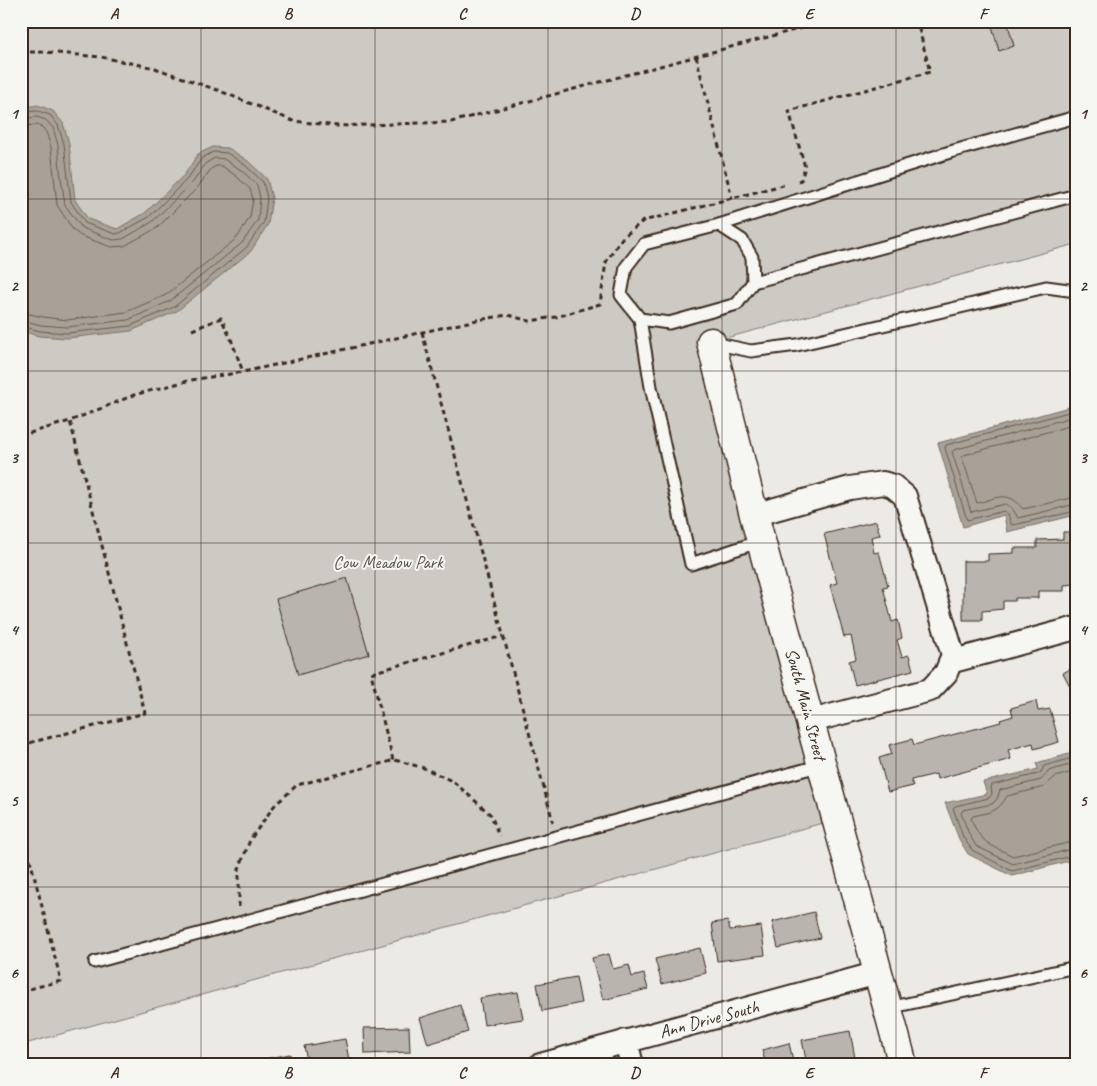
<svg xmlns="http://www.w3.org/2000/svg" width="1097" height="1086" font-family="Caveat,sans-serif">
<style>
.green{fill:#cdcac4;stroke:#847a71}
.water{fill:#a8a198;stroke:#7c7167}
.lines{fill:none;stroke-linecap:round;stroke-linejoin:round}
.shore{stroke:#675a4f;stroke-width:1}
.building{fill:#bab4ae;stroke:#3b2a1e}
.lane-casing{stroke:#3b2a1e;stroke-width:15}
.street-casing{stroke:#3b2a1e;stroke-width:26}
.secondary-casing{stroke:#3b2a1e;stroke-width:31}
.path{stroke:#3b2a1e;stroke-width:3;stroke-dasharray:5 4;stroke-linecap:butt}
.lane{stroke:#f6f6f2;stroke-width:11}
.street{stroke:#f6f6f2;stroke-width:22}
.secondary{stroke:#f6f6f2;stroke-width:28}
.grid{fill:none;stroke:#3b2a1e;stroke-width:1;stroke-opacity:0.55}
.labels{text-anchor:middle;stroke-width:4;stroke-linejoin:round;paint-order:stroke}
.park-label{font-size:18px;fill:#605248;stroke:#f6f6f2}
.street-label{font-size:18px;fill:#3b2a1e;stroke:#f6f6f2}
.neatline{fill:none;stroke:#3b2a1e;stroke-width:2}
.grid-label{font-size:16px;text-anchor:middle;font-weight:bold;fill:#3b2a1e}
</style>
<rect width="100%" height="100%" fill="#ebeae5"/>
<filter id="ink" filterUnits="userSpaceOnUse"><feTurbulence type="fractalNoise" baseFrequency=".02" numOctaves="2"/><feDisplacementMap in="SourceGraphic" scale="10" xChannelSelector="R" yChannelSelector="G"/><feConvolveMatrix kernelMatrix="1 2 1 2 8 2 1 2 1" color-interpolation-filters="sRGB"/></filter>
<g filter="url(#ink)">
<!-- green -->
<path class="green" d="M 21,21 L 1076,21 L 1076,244 L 711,342 L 837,819 L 21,1045 Z"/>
<!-- water -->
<g class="water">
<path d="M 38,105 L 53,111 L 63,123 L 69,143 L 75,200 L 88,219 L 117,229 L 145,213 L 185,174 L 198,154 L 213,147 L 228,148 L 248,161 L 267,179 L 272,198 L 268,224 L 251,251 L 177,311 L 131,331 L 67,338 L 39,336 L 21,331 L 21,108 Z"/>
<path d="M 1076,405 L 1076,515 L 1007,532 L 1004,515 L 963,527 L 938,443 Z"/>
<path d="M 1076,752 L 1076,859 L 1012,876 L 968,854 L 959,839 L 945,803 L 987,794 L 983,782 L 1038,769 L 1036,763 Z"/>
</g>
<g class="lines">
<!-- shore -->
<g class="shore">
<path d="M 21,112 L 38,111 L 50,115 L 58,125 L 64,144 L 71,202 L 85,223 L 115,234 L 120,233 L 149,217 L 188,178 L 202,158 L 213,152 L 227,153 L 245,165 L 263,182 L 267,198 L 264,222 L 247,247 L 174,307 L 130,326 L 67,333 L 40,331 L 21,326"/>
<path d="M 21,119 L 37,117 L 46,120 L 53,128 L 58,145 L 60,170 L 65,205 L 82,228 L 113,240 L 123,239 L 152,222 L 193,182 L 206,163 L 215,158 L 224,159 L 241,170 L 257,185 L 260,198 L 258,220 L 242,243 L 170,301 L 128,320 L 67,327 L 41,325 L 21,320"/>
<path d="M 21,126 L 36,125 L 42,127 L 46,132 L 51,147 L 57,205 L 73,230 L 81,236 L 111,247 L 124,246 L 157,228 L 198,187 L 211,169 L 216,166 L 222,166 L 236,176 L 250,189 L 253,199 L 250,217 L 237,238 L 166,295 L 126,312 L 67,320 L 43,317 L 21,312"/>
<path d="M 1076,410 L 946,445 L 945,448 L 967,520 L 1004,511 L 1008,514 L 1011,524 L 1013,525 L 1076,511"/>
<path d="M 1076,416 L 954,450 L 952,452 L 971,512 L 1005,504 L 1012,508 L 1018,518 L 1076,504"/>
<path d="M 1076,424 L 964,455 L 962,457 L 977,503 C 989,501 1002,492 1014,500 C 1018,502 1020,506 1023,509 L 1076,497"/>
<path d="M 1076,757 L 1044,766 L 1041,772 L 1038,774 L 992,785 L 991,787 L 992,794 L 989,798 L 955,806 L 953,808 L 963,837 L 972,850 L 1012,871 L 1076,855"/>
<path d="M 1076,763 L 1049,771 L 1041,780 L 1000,790 L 997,799 L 992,804 L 963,810 L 961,813 L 969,834 L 976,846 L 1013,864 L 1076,848"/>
<path d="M 1076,771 L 1055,777 L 1044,787 L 1007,796 C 998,812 991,812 973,816 L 971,818 C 980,844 991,845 1013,856 L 1076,841"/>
</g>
</g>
<!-- building -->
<g class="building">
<path d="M 1007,21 L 1014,46 L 999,51 L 992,26 Z"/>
<path d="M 876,521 L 880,535 L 871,537 L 874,553 L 879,552 L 888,586 L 883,587 L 892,622 L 898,620 L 902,638 L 897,640 L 902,657 L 909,655 L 913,670 L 855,685 L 849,661 L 856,659 L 851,636 L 844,637 L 830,585 L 837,583 L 824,534 Z"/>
<path d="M 1063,532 L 1076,532 L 1076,584 L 1064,585 L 1064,591 L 1038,591 L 1038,598 L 1015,598 L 1015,601 L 1003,601 L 1003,609 L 982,611 L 982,620 L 963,620 L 963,561 L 988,561 L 988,554 L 1014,553 L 1014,548 L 1037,548 L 1037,540 L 1063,539 Z"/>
<path d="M 347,578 L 369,654 L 298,675 L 276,599 Z"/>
<path d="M 1076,666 L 1076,697 L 1063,673 Z"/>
<path d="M 1036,701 L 1038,711 L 1050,709 L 1059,742 L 1034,749 L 1033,743 L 1008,750 L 1011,759 L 937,779 L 936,774 L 911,780 L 913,786 L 888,792 L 879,758 L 892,754 L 889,745 L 912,739 L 914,745 L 1001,722 L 1000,720 L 1013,716 L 1011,708 Z"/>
<path d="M 814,912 L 820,938 L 778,948 L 772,922 Z"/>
<path d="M 728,921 L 730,930 L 761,926 L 765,955 L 717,961 L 712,923 Z"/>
<path d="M 700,948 L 706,973 L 662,984 L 655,959 Z"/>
<path d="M 609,954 L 613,969 L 629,965 L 632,977 L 644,974 L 648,989 L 603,1000 L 592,958 Z"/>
<path d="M 576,977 L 581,1003 L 542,1011 L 537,984 Z"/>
<path d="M 518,992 L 523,1019 L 484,1025 L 480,998 Z"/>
<path d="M 460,1005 L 468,1032 L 428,1044 L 420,1018 Z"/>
<path d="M 409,1027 L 410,1052 L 365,1054 L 364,1028 Z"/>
<path d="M 850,1031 L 855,1058 L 820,1065 L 807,1065 L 802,1040 Z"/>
<path d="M 345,1039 L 350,1065 L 308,1065 L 304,1046 Z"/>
<path d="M 789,1043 L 794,1065 L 766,1065 L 762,1050 Z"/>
<path d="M 290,1054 L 292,1065 L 246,1065 L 245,1063 Z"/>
</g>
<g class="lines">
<!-- lane casing -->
<g class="lane-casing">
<g id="lane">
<path d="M 719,225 L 950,152 L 1076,117"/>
<path d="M 719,225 L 742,240 L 752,257 L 753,282 L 737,304 L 669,323 L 640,319 L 621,295 L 626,267 L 644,244 Z"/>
<path d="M 753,282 L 1076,195"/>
<path d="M 640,319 L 651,387 L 691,564 L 761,541"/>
<path d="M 713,343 L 751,351 L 797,345 L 1046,287 L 1076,291"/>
<path d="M 95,962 L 822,765"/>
<path d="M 888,1008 L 1076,967"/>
</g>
</g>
<!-- street casing -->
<g class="street-casing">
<g id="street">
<path d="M 754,515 L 850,488 L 883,483 L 893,486 L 905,496 L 953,655 L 946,673 L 930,690 L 811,721"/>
<path d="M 950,662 L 1076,628"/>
<path d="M 626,1041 L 632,1065"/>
<path d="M 540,1065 L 878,973"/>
</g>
</g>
<!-- secondary casing -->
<g class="secondary-casing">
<path id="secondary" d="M 711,342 L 754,515 L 903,1065"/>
</g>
<!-- path -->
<g class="path">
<path d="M 21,52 L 45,52 L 101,57 L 155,68 L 220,91 L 293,121 L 338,126 L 451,122 L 828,21"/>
<path d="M 696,56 L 732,198"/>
<path d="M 798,181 L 801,180 L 805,167 L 789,111 L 930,72 L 917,21"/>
<path d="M 192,330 L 221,318 L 231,339 L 243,372"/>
<path d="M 422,332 L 553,822"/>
<path d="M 21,437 L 30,433 L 70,421 L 134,395 L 191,380 L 243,372 L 477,320 L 508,315 L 529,321 L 556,317 L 600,304 L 606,262 L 622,238 L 643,221 L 787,184"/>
<path d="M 21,745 L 145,713 L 70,421"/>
<path d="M 393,760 L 371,673 L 503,636"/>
<path d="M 21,824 L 61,981 L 21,991"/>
<path d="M 239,907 L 239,869 L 250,840 L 274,806 L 297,785 L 395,760 L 424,768 L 454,782 L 491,815 L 499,836"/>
</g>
<!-- lane -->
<use href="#lane" class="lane"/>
<!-- street -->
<use href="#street" class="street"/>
<!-- secondary -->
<use href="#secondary" class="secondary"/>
</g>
</g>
<!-- grid -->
<path class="grid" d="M 201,21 L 201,1065M 375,21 L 375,1065M 548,21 L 548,1065M 722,21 L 722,1065M 896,21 L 896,1065M 21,199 L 1076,199M 21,371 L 1076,371M 21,543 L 1076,543M 21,715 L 1076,715M 21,887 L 1076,887"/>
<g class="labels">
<!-- park labels -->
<g class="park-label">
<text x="388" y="568">Cow Meadow Park</text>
</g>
<!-- street labels -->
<g class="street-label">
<text transform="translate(806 704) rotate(75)" y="6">South Main Street</text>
<text transform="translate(709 1019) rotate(-15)" y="6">Ann Drive South</text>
</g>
</g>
<!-- margin -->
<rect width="1097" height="1086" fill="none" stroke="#f6f6f2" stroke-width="55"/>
<rect x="28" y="28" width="1042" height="1030" class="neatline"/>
<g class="grid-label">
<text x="114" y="19">A</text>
<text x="288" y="19">B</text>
<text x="462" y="19">C</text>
<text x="635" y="19">D</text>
<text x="809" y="19">E</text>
<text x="983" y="19">F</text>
<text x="14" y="119">1</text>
<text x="1083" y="119">1</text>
<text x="14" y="291">2</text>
<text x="1083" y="291">2</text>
<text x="14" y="463">3</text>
<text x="1083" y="463">3</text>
<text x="14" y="635">4</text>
<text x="1083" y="635">4</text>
<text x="14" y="806">5</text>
<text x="1083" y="806">5</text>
<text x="14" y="978">6</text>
<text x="1083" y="978">6</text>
<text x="114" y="1078">A</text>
<text x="288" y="1078">B</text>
<text x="462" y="1078">C</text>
<text x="635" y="1078">D</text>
<text x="809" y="1078">E</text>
<text x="983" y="1078">F</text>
</g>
</svg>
